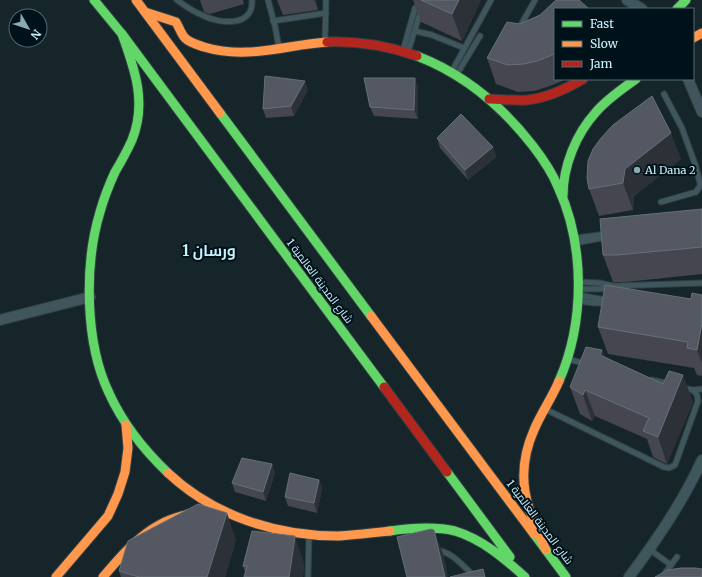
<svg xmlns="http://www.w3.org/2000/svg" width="702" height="577" font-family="Merriweather,Cairo,serif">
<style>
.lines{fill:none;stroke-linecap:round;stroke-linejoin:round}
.lane-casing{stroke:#303f44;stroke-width:7}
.street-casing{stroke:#303f44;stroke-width:12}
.fast-casing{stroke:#303f44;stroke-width:11}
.slow-casing{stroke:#303f44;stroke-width:11}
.jam-casing{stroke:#303f44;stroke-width:11}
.lane{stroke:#3f575c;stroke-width:5}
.street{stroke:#3f575c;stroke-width:10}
.fast{stroke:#63d668;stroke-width:9}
.slow{stroke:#ff974d;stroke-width:9}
.jam{stroke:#b3261e;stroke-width:9}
.wall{fill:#45464f}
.shaded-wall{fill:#2c3138}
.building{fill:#535862;stroke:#66707a}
.poi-dot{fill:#8aaab3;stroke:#001219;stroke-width:1.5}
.labels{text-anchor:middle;stroke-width:4;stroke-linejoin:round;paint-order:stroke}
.poi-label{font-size:11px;fill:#c9f1fd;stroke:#001219;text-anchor:start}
.street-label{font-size:11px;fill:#c9f1fd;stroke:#001219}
.district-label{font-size:15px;font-weight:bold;fill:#c9f1fd;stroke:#001219}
</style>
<rect width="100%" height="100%" fill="#162529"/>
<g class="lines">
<!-- lane casing -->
<g class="lane-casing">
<g id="lane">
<path d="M 177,0 C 185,6 194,12 204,16 C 220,24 254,27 252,0"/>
<path d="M 268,0 L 275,26 L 279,48"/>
<path d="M 273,21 L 326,13"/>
<path d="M 522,23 L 535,0"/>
<path d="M 415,31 L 432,35 L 464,48"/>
<path d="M 325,41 L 326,0"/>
<path d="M 403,51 L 415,8"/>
<path d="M 408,52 L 424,0"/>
<path d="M 452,71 L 491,0"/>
<path d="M 457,74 L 480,36"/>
<path d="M 661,202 L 696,192 L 700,186 L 700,183 L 695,164 L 682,128 L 664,94"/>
<path d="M 576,238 L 606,234"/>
<path d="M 575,243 L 607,237"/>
<path d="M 580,282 L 600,283 L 613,286"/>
<path d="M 579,289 L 600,289 L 613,286 L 702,283"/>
<path d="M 579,295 L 600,299 L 609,301"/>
<path d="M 579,301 L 594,303 L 607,303"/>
<path d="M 568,359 L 586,364"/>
<path d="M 652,380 L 669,384"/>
<path d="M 683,388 L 693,390 L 702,389"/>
<path d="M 545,409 L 664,467 L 669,468 L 675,465 L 698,401 L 697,395 L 693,390"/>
<path d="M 649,549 L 671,565"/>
<path d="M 435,550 C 452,551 463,566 475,577"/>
<path d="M 308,577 L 309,536"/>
<path d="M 662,577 L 677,557"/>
</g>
</g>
<!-- street casing -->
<g class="street-casing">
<g id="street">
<path d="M 627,0 L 642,9"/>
<path d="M 688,79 L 702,112"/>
<path d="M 0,320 L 90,297"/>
<path d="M 629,577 C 657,540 683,502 702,460"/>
</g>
</g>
<!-- fast casing -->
<g class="fast-casing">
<g id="fast">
<path d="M 94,0 L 122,34 L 384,387"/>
<path d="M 677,9 L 686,0"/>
<path d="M 122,34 C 135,70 147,103 132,140 C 127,151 121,162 115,172 C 109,185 104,198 100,212 C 84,265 85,343 109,393 C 123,424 144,450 168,473"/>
<path d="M 417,56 C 464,74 502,106 533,146 C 543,159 552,172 558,187 C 585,245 585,322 559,381"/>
<path d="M 220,113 L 371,316"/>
<path d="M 563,196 C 563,166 576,134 596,112 C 607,99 622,89 636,79"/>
<path d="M 447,472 L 510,557"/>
<path d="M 390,531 C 411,528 434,526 455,531 C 482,539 505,559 525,577"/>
<path d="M 534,534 L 566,577"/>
</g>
</g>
<!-- slow casing -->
<g class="slow-casing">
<g id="slow">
<path d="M 136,0 L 220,113"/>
<path d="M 145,12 L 176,22 C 179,27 181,34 185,38 C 190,43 198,45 204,47 C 247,60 285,45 327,42"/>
<path d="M 693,38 L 702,33"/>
<path d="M 371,316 L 534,534"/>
<path d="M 168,473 C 214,516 276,536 338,536 C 355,535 372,533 390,531"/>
<path d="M 546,550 C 526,509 514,475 534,430 C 541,413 552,398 559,381"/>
<path d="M 56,577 L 108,516 L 118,494 L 125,472 L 128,448 L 126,425"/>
<path d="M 103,577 C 120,557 138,536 161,524 C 170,519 179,517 188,514"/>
</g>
</g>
<!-- jam casing -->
<g class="jam-casing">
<g id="jam">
<path d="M 327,42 C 358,41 388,46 417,56"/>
<path d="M 489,99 C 502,99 514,101 527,100 C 548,98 566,89 583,79"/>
<path d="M 384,387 L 447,472"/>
</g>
</g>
<!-- lane -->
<use href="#lane" class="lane"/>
<!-- street -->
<use href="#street" class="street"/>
<!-- fast -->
<use href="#fast" class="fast"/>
<!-- slow -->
<use href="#slow" class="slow"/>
<!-- jam -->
<use href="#jam" class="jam"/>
</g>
<!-- wall -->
<g class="wall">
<path d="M 200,0 L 243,0 L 244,4 L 210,14 L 204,12 Z"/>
<path d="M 277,0 L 316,0 L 318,10 L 283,15 Z"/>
<path d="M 413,0 L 481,0 L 462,41 L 421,22 Z"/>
<path d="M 555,9 L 555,79 L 565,79 L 560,82 L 547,87 L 534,91 L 518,92 L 496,84 L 487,58 L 520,24 Z"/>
<path d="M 418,87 L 418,119 L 374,116 L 370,107 Z"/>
<path d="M 308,90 L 294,116 L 266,118 L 263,109 Z"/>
<path d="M 437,138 L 493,147 L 496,157 L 468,180 L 440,148 Z"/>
<path d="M 681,159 L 634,196 L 633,210 L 599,216 L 589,189 Z"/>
<path d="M 702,209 L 702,274 L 626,282 L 613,282 L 603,255 Z"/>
<path d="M 702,295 L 702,376 L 697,375 L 694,368 L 608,354 L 598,327 L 691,299 Z"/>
<path d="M 602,350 L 605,357 L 693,402 L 667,464 L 653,457 L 647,439 L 595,416 L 592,421 L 580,414 L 570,387 Z"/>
<path d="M 272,464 L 275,473 L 266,501 L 235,492 L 232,483 Z"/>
<path d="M 319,480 L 322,489 L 317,513 L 288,506 L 285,497 Z"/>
<path d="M 236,540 L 225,577 L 121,577 L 119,571 Z"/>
<path d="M 304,563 L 304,571 L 245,572 L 243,566 Z"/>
</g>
<!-- shaded-wall -->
<g class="shaded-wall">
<path d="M 314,0 L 316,0 L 318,10 Z"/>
<path d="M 459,0 L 481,0 L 462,41 L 452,14 Z"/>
<path d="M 415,78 L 418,87 L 418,119 L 414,110 Z"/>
<path d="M 305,81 L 308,90 L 294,116 L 291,106 Z"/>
<path d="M 671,133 L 681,159 L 634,196 L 633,210 L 623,183 L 625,169 Z"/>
<path d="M 493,147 L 496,157 L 468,180 L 465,170 Z"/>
<path d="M 702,323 L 702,363 L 697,350 Z"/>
<path d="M 602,350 L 612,377 L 600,355 Z"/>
<path d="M 683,375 L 693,402 L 667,464 L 658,437 Z"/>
<path d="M 585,390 L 595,416 L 592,421 L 583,395 Z"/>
<path d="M 272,464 L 275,473 L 266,501 L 263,492 Z"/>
<path d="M 319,480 L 322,489 L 317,513 L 314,503 Z"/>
<path d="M 227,513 L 236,540 L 225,577 L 207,577 Z"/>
<path d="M 434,530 L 444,556 L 448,577 L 445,577 Z"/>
<path d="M 295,536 L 304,563 L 304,571 L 303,577 L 289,577 Z"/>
</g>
<!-- building -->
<g class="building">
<path d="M 421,0 L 459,0 L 452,14 Z"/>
<path d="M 556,0 L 579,0 L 589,9 L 555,9 L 555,53 L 550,56 L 537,61 L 524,64 L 508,65 L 487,58 L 507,22 L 520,24 L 540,15 Z"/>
<path d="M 265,76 L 305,81 L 291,106 L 263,109 Z"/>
<path d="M 364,78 L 415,78 L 414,110 L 370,107 Z"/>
<path d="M 652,96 L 671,133 L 625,169 L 623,183 L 589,189 L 587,178 L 588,161 L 593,149 L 601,138 L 613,125 Z"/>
<path d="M 461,114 L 493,147 L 465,170 L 437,138 Z"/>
<path d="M 702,209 L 702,247 L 617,255 L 603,255 L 600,219 Z"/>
<path d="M 605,285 L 691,299 L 692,293 L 702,295 L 702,323 L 697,350 L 687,348 L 688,342 L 598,327 Z"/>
<path d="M 586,347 L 602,350 L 600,355 L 663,384 L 669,371 L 683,375 L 658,437 L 643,431 L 649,418 L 585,390 L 583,395 L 570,387 Z"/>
<path d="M 242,458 L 272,464 L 263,492 L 232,483 Z"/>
<path d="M 290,473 L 319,480 L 314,503 L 285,497 Z"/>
<path d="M 198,504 L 227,513 L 207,577 L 139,577 L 119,571 L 128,541 Z"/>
<path d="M 431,529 L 434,530 L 445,577 L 407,577 L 397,537 Z"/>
<path d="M 252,531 L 295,536 L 294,544 L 289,577 L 244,577 L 247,566 L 243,566 Z"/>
<path d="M 681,568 L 695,568 L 702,569 L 702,577 L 655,577 L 668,570 Z"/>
<path d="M 483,569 L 485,577 L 450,577 Z"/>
</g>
<!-- markers -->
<circle class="poi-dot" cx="637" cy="170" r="4"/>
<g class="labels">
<!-- poi labels -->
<g class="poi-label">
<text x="645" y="174">Al Dana 2</text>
</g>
<!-- street labels -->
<g class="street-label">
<text transform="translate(320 281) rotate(53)" y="4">شارع المدينة العالمية 1</text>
<text transform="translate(540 522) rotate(53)" y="4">شارع المدينة العالمية 1</text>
</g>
<!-- district labels -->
<g class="district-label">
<text x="209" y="256">ورسان 1</text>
</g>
</g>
<!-- legend -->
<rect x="554" y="8" width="140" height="72" fill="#001219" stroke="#506b74"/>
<rect x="562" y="21" width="20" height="6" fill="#63d668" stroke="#506b74"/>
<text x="590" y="28" font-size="12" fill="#c9f1fd">Fast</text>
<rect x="562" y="41" width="20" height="6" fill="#ff974d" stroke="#506b74"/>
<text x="590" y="48" font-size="12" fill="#c9f1fd">Slow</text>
<rect x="562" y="61" width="20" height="6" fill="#b3261e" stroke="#506b74"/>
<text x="590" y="68" font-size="12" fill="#c9f1fd">Jam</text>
<!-- north arrow -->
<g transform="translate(28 28) rotate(129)"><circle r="19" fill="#001219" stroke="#506b74"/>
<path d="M0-3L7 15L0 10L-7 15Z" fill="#8aaab3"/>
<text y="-6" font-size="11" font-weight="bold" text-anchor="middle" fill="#c9f1fd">N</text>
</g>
</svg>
